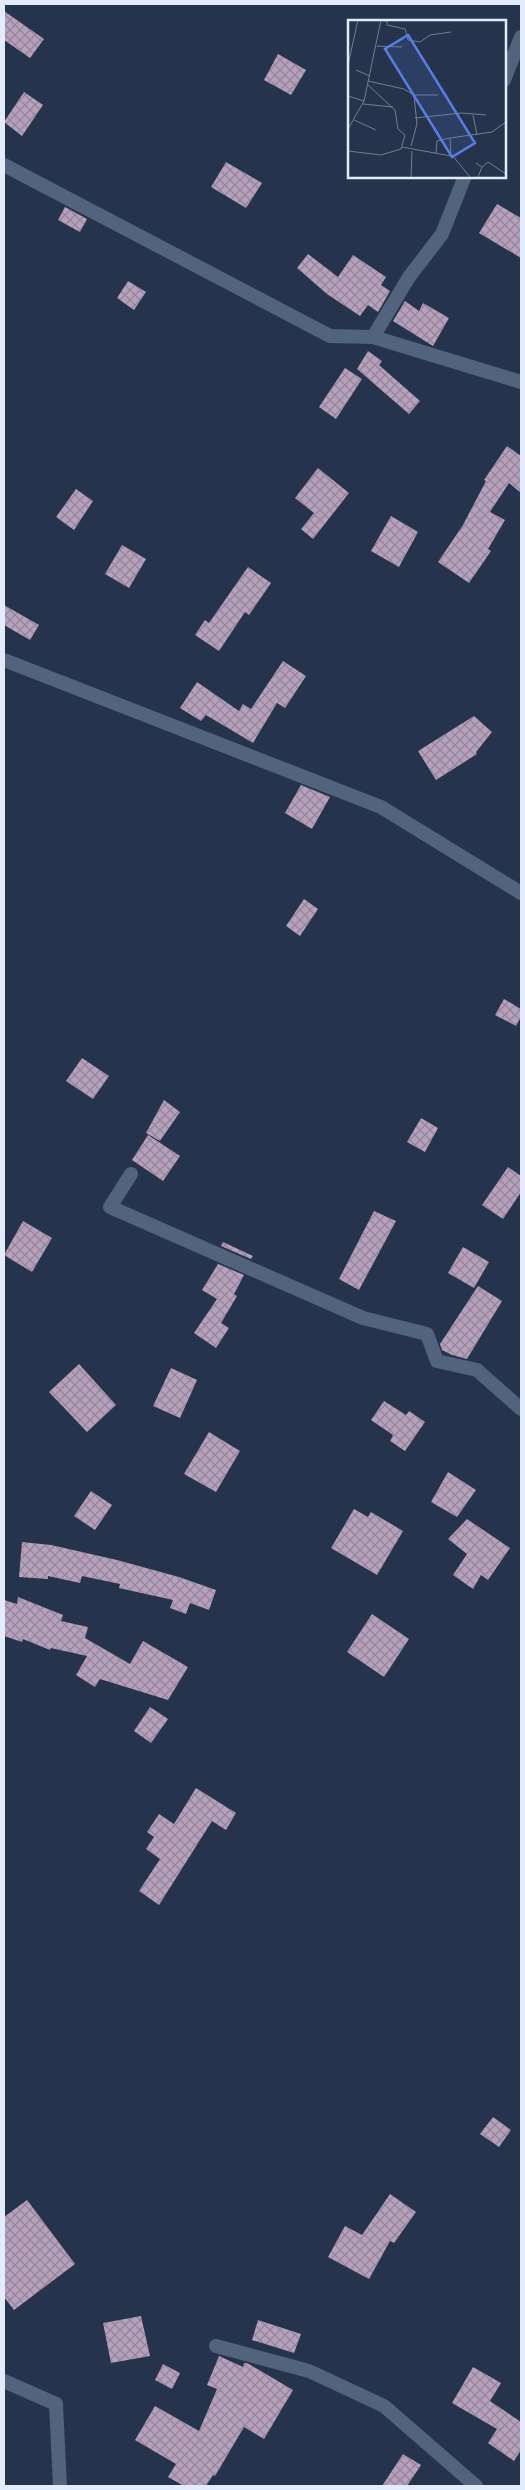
<svg xmlns="http://www.w3.org/2000/svg" width="525" height="2490" font-family="'Titillium Web',sans-serif">
<style>
.building{fill:url(#building-cross-hatch)}
.lines{fill:none;stroke-linecap:round;stroke-linejoin:round}
.minor{stroke:#51637d;stroke-width:14}
.inset-road{fill:none;stroke:#717e92;stroke-width:1}
.view{fill:#587de3;fill-opacity:0.15;stroke:#587de3;stroke-width:2.5}
.inset-edge{fill:none;stroke:#e2ecfc;stroke-width:2.5}
</style>
<defs>
<pattern id="building-cross-hatch" width="8" height="8" patternUnits="userSpaceOnUse" patternTransform="scale(1.25)"><rect width="8" height="8" fill="#b6a0bc"/><path d="M0 0l8 8M0 8l8-8" fill="none" stroke="#94859a"/></pattern>
</defs>
<rect width="100%" height="100%" fill="#25344c"/>
<!-- building -->
<g class="building">
<path d="M 4,11 L 44,39 L 30,58 L 4,40 Z"/>
<path d="M 278,54 L 306,70 L 291,95 L 264,80 Z"/>
<path d="M 24,92 L 43,105 L 22,136 L 4,122 Z"/>
<path d="M 226,162 L 262,183 L 246,208 L 211,187 Z"/>
<path d="M 497,204 L 521,218 L 521,258 L 479,233 Z"/>
<path d="M 65,207 L 87,219 L 80,232 L 58,220 Z"/>
<path d="M 308,254 L 338,277 L 353,255 L 386,277 L 381,285 L 390,291 L 378,312 L 368,305 L 360,316 L 327,294 L 297,268 Z"/>
<path d="M 128,281 L 146,292 L 134,310 L 117,298 Z"/>
<path d="M 405,301 L 419,311 L 423,303 L 449,318 L 433,346 L 393,321 Z"/>
<path d="M 368,351 L 382,361 L 379,365 L 420,401 L 409,414 L 357,369 Z"/>
<path d="M 345,368 L 362,379 L 336,419 L 319,407 Z"/>
<path d="M 507,446 L 521,456 L 521,493 L 509,483 L 490,512 L 505,520 L 488,549 L 491,551 L 469,583 L 438,562 L 463,525 L 486,481 L 484,480 Z"/>
<path d="M 318,468 L 349,493 L 313,539 L 301,529 L 314,513 L 295,498 Z"/>
<path d="M 76,489 L 93,501 L 74,530 L 56,517 Z"/>
<path d="M 391,516 L 418,532 L 399,567 L 371,551 Z"/>
<path d="M 122,545 L 146,559 L 129,588 L 105,574 Z"/>
<path d="M 248,567 L 271,583 L 249,615 L 245,612 L 219,651 L 195,635 L 205,620 L 209,623 Z"/>
<path d="M 4,605 L 39,625 L 30,640 L 4,625 Z"/>
<path d="M 283,661 L 306,676 L 285,708 L 277,703 L 253,743 L 206,715 L 201,721 L 180,708 L 197,682 L 239,711 L 243,704 L 251,709 Z"/>
<path d="M 474,716 L 492,732 L 476,752 L 477,754 L 436,780 L 418,751 Z"/>
<path d="M 301,785 L 330,797 L 312,829 L 285,813 Z"/>
<path d="M 304,899 L 318,909 L 300,936 L 286,926 Z"/>
<path d="M 504,999 L 521,1009 L 521,1017 L 516,1026 L 495,1015 Z"/>
<path d="M 82,1058 L 109,1076 L 93,1099 L 66,1081 Z"/>
<path d="M 164,1100 L 180,1112 L 160,1141 L 146,1133 Z"/>
<path d="M 421,1118 L 438,1128 L 425,1152 L 407,1142 Z"/>
<path d="M 148,1135 L 180,1156 L 163,1181 L 132,1160 Z"/>
<path d="M 508,1167 L 521,1176 L 521,1192 L 503,1219 L 482,1205 Z"/>
<path d="M 374,1211 L 396,1221 L 359,1290 L 339,1279 Z"/>
<path d="M 23,1221 L 52,1238 L 32,1272 L 4,1255 Z"/>
<path d="M 223,1242 L 253,1256 L 251,1259 L 221,1246 Z"/>
<path d="M 463,1247 L 489,1262 L 474,1288 L 448,1273 Z"/>
<path d="M 218,1264 L 244,1275 L 234,1294 L 237,1296 L 221,1323 L 229,1328 L 216,1348 L 194,1333 L 217,1299 L 202,1290 Z"/>
<path d="M 478,1286 L 502,1301 L 467,1359 L 452,1355 L 442,1350 L 440,1344 Z"/>
<path d="M 79,1364 L 116,1405 L 87,1432 L 49,1392 Z"/>
<path d="M 171,1368 L 197,1380 L 180,1418 L 153,1406 Z"/>
<path d="M 384,1401 L 406,1415 L 409,1411 L 425,1422 L 405,1451 L 390,1441 L 393,1435 L 371,1420 Z"/>
<path d="M 209,1432 L 240,1451 L 216,1492 L 184,1474 Z"/>
<path d="M 448,1472 L 476,1490 L 457,1517 L 431,1502 Z"/>
<path d="M 91,1491 L 112,1505 L 95,1530 L 74,1516 Z"/>
<path d="M 354,1509 L 368,1517 L 371,1512 L 403,1531 L 377,1575 L 331,1548 Z"/>
<path d="M 467,1519 L 510,1548 L 488,1580 L 481,1575 L 473,1589 L 453,1575 L 467,1554 L 448,1539 Z"/>
<path d="M 22,1542 L 51,1545 L 117,1560 L 179,1577 L 216,1590 L 209,1610 L 190,1603 L 186,1614 L 170,1608 L 173,1600 L 119,1588 L 120,1584 L 82,1576 L 80,1583 L 48,1576 L 48,1579 L 19,1577 Z"/>
<path d="M 18,1597 L 63,1615 L 61,1621 L 88,1627 L 85,1638 L 130,1664 L 143,1641 L 188,1667 L 168,1700 L 100,1679 L 95,1687 L 76,1675 L 87,1656 L 51,1648 L 50,1650 L 23,1639 L 22,1642 L 4,1636 L 4,1600 L 17,1604 Z"/>
<path d="M 372,1614 L 409,1639 L 384,1677 L 347,1652 Z"/>
<path d="M 150,1707 L 168,1719 L 151,1743 L 134,1731 Z"/>
<path d="M 196,1788 L 236,1813 L 226,1830 L 212,1821 L 159,1905 L 139,1891 L 160,1859 L 146,1849 L 154,1837 L 147,1832 L 159,1814 L 174,1824 Z"/>
<path d="M 493,2117 L 511,2130 L 499,2147 L 480,2134 Z"/>
<path d="M 390,2194 L 416,2212 L 394,2243 L 390,2241 L 369,2279 L 328,2257 L 345,2226 L 362,2235 Z"/>
<path d="M 27,2200 L 75,2264 L 14,2310 L 4,2297 L 4,2217 Z"/>
<path d="M 141,2316 L 150,2356 L 111,2363 L 103,2323 Z"/>
<path d="M 258,2320 L 301,2334 L 294,2353 L 252,2340 Z"/>
<path d="M 219,2356 L 243,2367 L 244,2363 L 247,2363 L 293,2390 L 264,2439 L 244,2427 L 215,2476 L 213,2475 L 206,2486 L 184,2486 L 168,2477 L 176,2464 L 135,2440 L 155,2406 L 199,2431 L 217,2389 L 207,2385 Z"/>
<path d="M 163,2364 L 180,2373 L 172,2389 L 155,2380 Z"/>
<path d="M 473,2367 L 501,2383 L 490,2401 L 521,2422 L 521,2450 L 514,2461 L 488,2443 L 497,2429 L 452,2403 Z"/>
<path d="M 403,2454 L 421,2465 L 407,2486 L 382,2486 Z"/>
</g>
<g class="lines">
<!-- minor -->
<g class="minor">
<path d="M 504,80 L 521,37"/>
<path d="M 4,165 L 330,336 L 373,337 L 409,277 L 442,234 L 465,176"/>
<path d="M 373,337 L 521,382"/>
<path d="M 4,660 L 381,807 L 521,893"/>
<path d="M 131,1174 L 110,1207 L 363,1318 L 427,1334 L 437,1361 L 477,1370 L 521,1409"/>
<path d="M 216,2346 L 309,2371 L 384,2406 L 476,2486"/>
<path d="M 4,2381 L 56,2404 L 60,2486"/>
</g>
</g>
<!-- overview -->
<g transform="translate(348 20)">
<rect width="158" height="158" fill="#25344c"/>
<path class="inset-road" d="M 28,0 L 39,1 L 39,5 L 57,9 L 60,20 L 72,22 L 82,15 L 103,12M 29,26 L 54,27M 0,45 L 10,0M 8,50 L 22,56M 20,61 L 56,69 L 66,75 L 90,75M 0,76 L 16,81M 15,84 L 45,87M 125,95 L 129,115M 67,98 L 114,93 L 138,95M 6,100 L 28,110M 0,109 L 16,81 L 33,0M 63,126 L 69,104 L 66,76M 54,127 L 103,136 L 102,118 L 144,112 L 158,102M 0,131 L 33,135 L 53,129 L 57,115 L 50,109 L 47,90 L 20,65M 88,133 L 89,121 L 102,118M 104,135 L 122,157M 128,143 L 134,147 L 130,157M 134,147 L 140,142 L 158,154M 63,157 L 64,131"/>
<path class="view" d="M 60,15 L 127,123 L 104,137 L 37,29 Z"/>
<rect width="158" height="158" class="inset-edge"/>
</g>
<!-- border -->
<rect width="525" height="2490" fill="none" stroke="#e2ecfc" stroke-width="10"/>
</svg>
